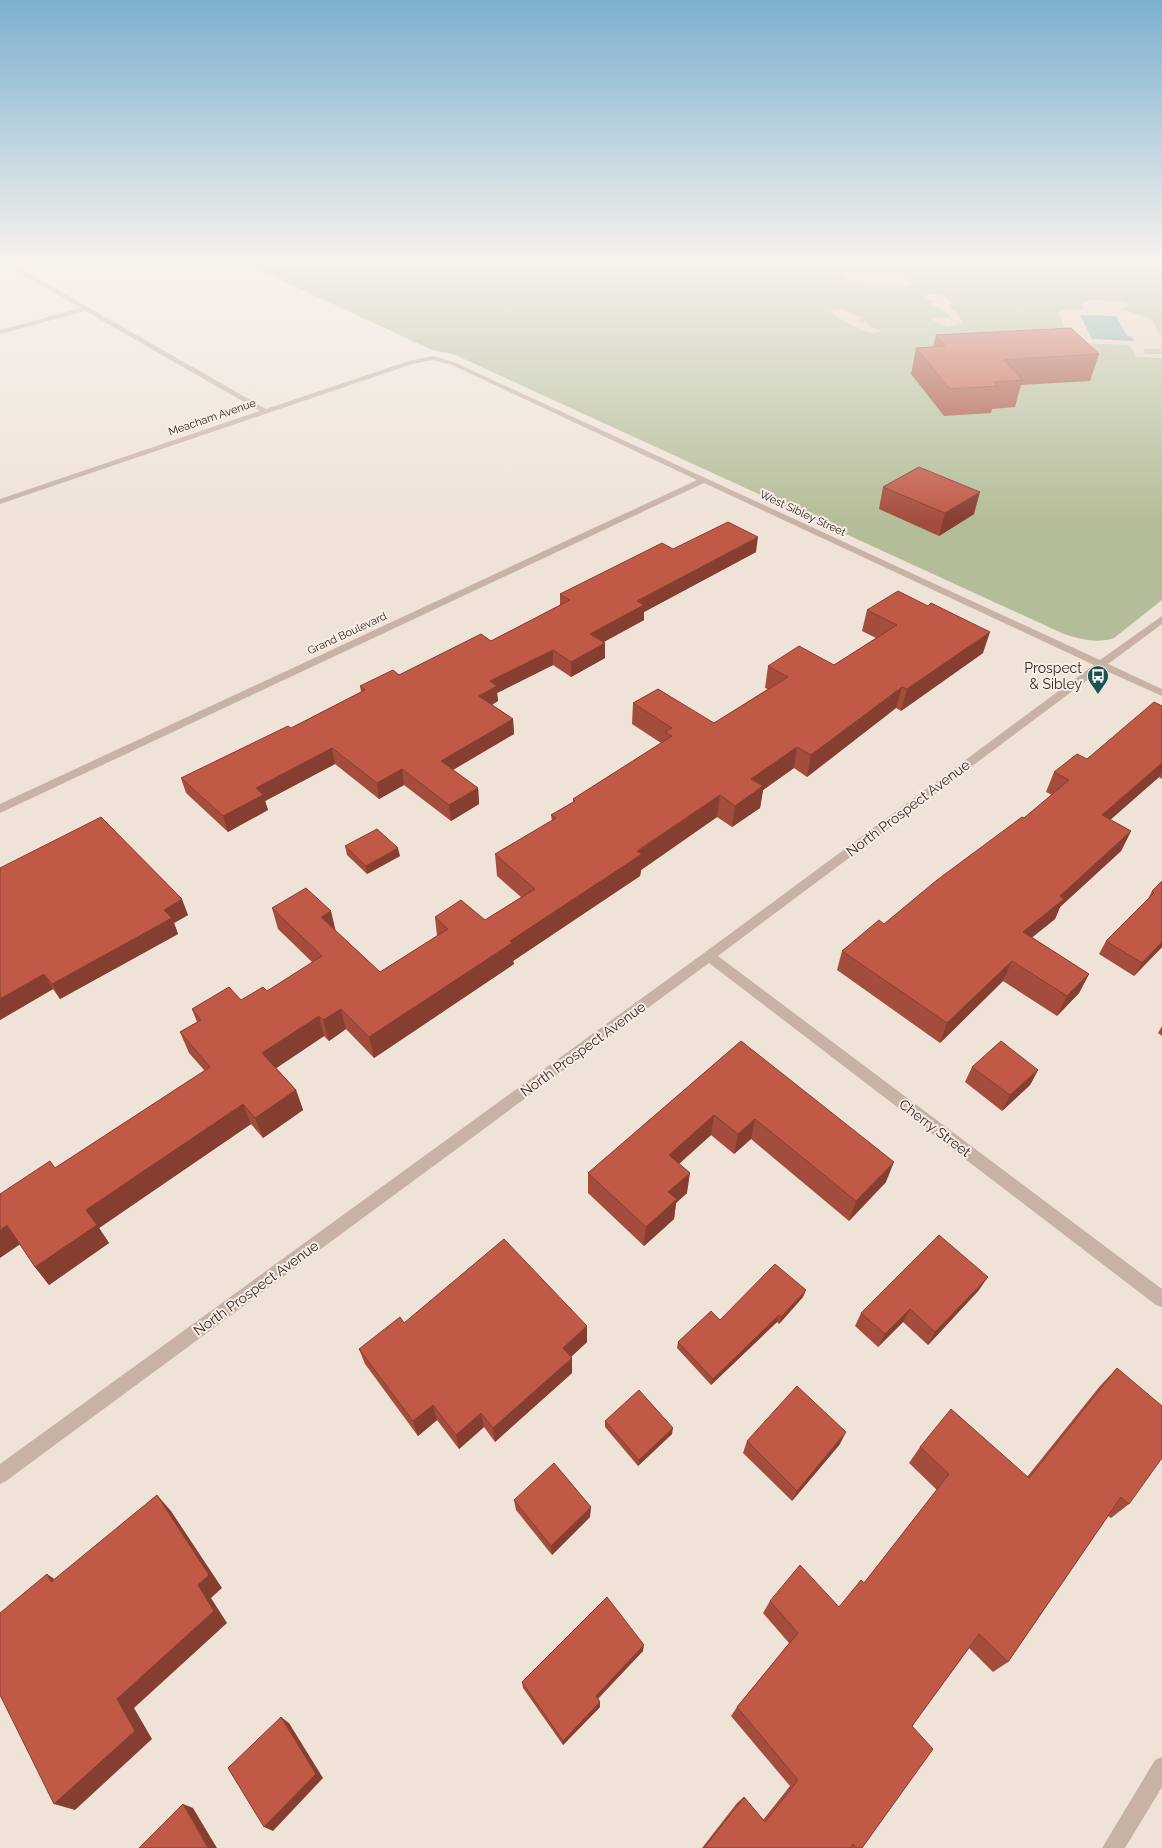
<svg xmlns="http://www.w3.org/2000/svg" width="1162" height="1848" font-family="Raleway,sans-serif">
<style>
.green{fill:#b4bd99}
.sand{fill:#ead1b0}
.plaza{fill:#e7d2c0}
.water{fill:#79aba9}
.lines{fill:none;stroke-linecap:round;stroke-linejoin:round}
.minor{fill:#c7b2a5;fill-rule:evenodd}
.wall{fill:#a54d3c}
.shaded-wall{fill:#863e31}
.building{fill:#c05946;stroke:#863e31}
.labels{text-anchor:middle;stroke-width:4;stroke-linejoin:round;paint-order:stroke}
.far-street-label{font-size:11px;fill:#332926;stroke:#f8ede4}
.poi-label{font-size:14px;fill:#332926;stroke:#f8ede4;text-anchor:end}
.street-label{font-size:14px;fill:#332926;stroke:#f8ede4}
</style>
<rect width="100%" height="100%" fill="#efe3d8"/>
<!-- green -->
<path class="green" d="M 242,262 L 1162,262 L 1162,600 L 1114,638 C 1098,644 1080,639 1064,634 L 453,354 L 432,350 Z"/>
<!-- sand -->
<g class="sand">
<path d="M 847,271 L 898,276 L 908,280 L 911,284 C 901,288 846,284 841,275 Z"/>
<path d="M 928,294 C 939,295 945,293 952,304 L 949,307 L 958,313 L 962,323 L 948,327 L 932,320 L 933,318 L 951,317 L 939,308 L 929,305 L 935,300 L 926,300 L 924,296 Z"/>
<path d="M 841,309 L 862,318 L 858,321 L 866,322 L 869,326 L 882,331 L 874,333 L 859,330 L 858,328 C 848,324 842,320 833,314 L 831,310 Z"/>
</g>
<!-- plaza -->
<path class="plaza" d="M 1089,300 L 1122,301 L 1131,304 L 1121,309 L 1152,319 L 1162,339 L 1162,353 L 1160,349 L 1143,349 L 1145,354 L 1162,354 L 1162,358 L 1136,357 L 1130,345 L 1079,343 L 1070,338 L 1058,313 L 1065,309 L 1084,310 L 1082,304 Z"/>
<!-- water -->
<path class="water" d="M 1080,315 L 1116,316 L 1127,336 L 1132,337 L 1134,341 L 1092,339 Z"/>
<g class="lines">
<!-- minor -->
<g class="minor">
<path d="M 1,262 L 9,262 L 266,409 L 409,361 L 433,356 L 456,363 L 1100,660 L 1162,616 L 1162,624 L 1108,664 L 1162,689 L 1162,696 L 1102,669 L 718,956 L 1162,1289 L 1162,1307 L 1156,1305 L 709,963 L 6,1481 L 0,1484 L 0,1464 L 704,953 L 1094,665 L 704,483 L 0,813 L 0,804 L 697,480 L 452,365 L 433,360 L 412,364 L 0,504 L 0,499 L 260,411 L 85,311 L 0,334 L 0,330 L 81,308 Z"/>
<path d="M 1162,1757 L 1162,1787 L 1125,1848 L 1102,1848 L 1155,1760 Z"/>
</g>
</g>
<!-- wall -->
<g class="wall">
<path d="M 936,335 L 1099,354 L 1090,381 L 1021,385 L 1015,407 L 992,409 L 991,413 L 944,416 L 911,374 L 916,348 L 933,347 Z"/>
<path d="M 883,487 L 974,514 L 939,536 L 879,509 Z"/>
<path d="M 673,549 L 756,552 L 644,612 L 644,620 L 604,642 L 605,658 L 571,677 L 553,665 L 497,693 L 498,701 L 492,705 L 513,719 L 514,734 L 453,770 L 478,788 L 479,804 L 451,821 L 404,785 L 379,799 L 335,764 L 265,801 L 268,810 L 228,832 L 186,793 L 181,778 L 291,728 L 361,692 L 360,686 L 399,675 L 491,641 L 560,605 L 560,594 Z"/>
<path d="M 867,610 L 983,653 L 901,711 L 896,708 L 807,777 L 794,768 L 763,790 L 760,808 L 732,827 L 717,817 L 641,870 L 640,876 L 513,961 L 514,964 L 374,1058 L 346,1029 L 329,1041 L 324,1036 L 276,1068 L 296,1090 L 303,1110 L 263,1138 L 251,1124 L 99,1228 L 109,1243 L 49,1285 L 35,1267 L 55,1168 L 205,1071 L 189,1053 L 180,1032 L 197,1022 L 192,1009 L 241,1000 L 267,991 L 313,963 L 278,929 L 272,908 L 335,930 L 380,972 L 437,936 L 435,917 L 485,920 L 521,897 L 497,876 L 495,854 L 552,821 L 551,815 L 573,802 L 573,799 L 661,743 L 632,724 L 633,703 L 714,723 L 768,689 L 765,688 L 768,666 L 834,665 L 876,638 L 862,631 Z"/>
<path d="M 1162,706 L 1162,779 L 1159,777 L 1110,820 L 1131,831 L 1121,851 L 1060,907 L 1055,919 L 1032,937 L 1089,974 L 1079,993 L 1057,1016 L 1003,981 L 940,1043 L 837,970 L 842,951 L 884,924 L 1024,818 L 1052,795 L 1046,792 L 1054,772 L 1087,759 Z"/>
<path d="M 345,846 L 400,856 L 367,874 L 347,855 Z"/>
<path d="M 0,868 L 188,915 L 174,923 L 178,934 L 60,999 L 53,989 L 0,1020 Z"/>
<path d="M 1162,881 L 1162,947 L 1134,976 L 1099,954 L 1106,941 L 1148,899 L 1152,891 Z"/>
<path d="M 1162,1026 L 1162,1036 L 1158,1033 Z"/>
<path d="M 741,1041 L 886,1182 L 849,1221 L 751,1139 L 734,1154 L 711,1135 L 679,1164 L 687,1193 L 676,1203 L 674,1219 L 644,1246 L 588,1193 L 588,1173 Z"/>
<path d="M 972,1067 L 1038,1070 L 1030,1085 L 1002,1111 L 965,1082 Z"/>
<path d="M 979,1290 L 928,1345 L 903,1322 L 878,1347 L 855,1326 L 861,1313 Z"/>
<path d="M 803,1297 L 779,1324 L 777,1322 L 711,1385 L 677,1348 L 678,1342 L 720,1320 Z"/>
<path d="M 404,1323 L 587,1326 L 587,1342 L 571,1357 L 572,1358 L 572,1373 L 495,1442 L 484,1427 L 459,1449 L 437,1420 L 418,1436 L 365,1364 L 359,1349 Z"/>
<path d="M 1117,1368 L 1129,1504 L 1111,1518 L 1108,1516 L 1008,1662 L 993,1672 L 969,1648 L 912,1726 L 862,1848 L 702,1848 L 737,1803 L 744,1797 L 763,1820 L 790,1786 L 731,1716 L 737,1707 L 789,1643 L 763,1613 L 770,1601 L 839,1607 L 864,1583 L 937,1490 L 909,1463 L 920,1447 L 1027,1477 L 1100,1386 Z"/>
<path d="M 605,1421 L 672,1434 L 638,1466 L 605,1427 Z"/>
<path d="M 747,1441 L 840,1444 L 792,1501 L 743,1453 Z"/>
<path d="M 514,1500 L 590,1517 L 552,1555 L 516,1510 Z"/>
<path d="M 643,1651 L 598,1699 L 600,1702 L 600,1707 L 563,1745 L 523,1688 L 522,1682 Z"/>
</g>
<!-- shaded-wall -->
<g class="shaded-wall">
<path d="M 980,492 L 974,514 L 939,536 L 945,513 Z"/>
<path d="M 758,537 L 756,552 L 644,612 L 644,620 L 590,649 L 590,634 L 637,601 Z"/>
<path d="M 990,632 L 983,653 L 901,711 L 907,689 Z"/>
<path d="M 605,643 L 605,658 L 571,677 L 571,662 Z"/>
<path d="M 553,650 L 553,665 L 497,693 L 498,701 L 480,711 L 479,696 L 490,681 Z"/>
<path d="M 902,687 L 896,708 L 807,777 L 811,755 Z"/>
<path d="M 513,719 L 514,734 L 442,776 L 441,761 Z"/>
<path d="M 797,747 L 794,768 L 763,790 L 760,808 L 732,827 L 735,806 L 751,779 Z"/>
<path d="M 332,748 L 335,764 L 265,801 L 268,810 L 228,832 L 223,816 L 256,788 Z"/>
<path d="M 1162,763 L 1162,771 L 1159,777 L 1093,835 L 1102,815 Z"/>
<path d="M 402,769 L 404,785 L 379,799 L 377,783 Z"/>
<path d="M 478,788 L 479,804 L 451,821 L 449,805 Z"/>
<path d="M 720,795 L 717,817 L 641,870 L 640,876 L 513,961 L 514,964 L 374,1058 L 369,1037 Z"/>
<path d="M 1131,831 L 1121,851 L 1060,907 L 1055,919 L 1014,952 L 1023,932 L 1060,896 Z"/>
<path d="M 398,848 L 400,856 L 367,874 L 366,866 Z"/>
<path d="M 182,899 L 188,915 L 174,923 L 178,934 L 60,999 L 52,984 L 164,910 Z"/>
<path d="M 331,911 L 336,932 L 321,917 Z"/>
<path d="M 1162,942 L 1162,947 L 1134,976 L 1142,963 Z"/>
<path d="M 1012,961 L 1003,981 L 940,1043 L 947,1023 Z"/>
<path d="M 44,974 L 53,989 L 0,1020 L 0,999 Z"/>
<path d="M 1089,974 L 1079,993 L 1057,1016 L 1067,996 Z"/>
<path d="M 341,1009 L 346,1029 L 329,1041 L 323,1020 Z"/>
<path d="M 319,1016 L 324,1036 L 269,1073 L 262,1053 Z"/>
<path d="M 1038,1070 L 1030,1085 L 1002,1111 L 1010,1095 Z"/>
<path d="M 296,1090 L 303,1110 L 263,1138 L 255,1118 Z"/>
<path d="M 243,1104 L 251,1124 L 99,1228 L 109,1243 L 49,1285 L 35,1267 L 86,1210 Z"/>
<path d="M 714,1115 L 711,1135 L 666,1175 L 669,1155 Z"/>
<path d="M 755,1119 L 751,1139 L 734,1154 L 738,1134 Z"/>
<path d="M 894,1162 L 886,1182 L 849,1221 L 856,1201 Z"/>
<path d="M 690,1173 L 687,1193 L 676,1203 L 674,1219 L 644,1246 L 646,1227 L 668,1192 Z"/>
<path d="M 7,1225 L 22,1243 L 0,1258 L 0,1230 Z"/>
<path d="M 988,1277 L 979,1290 L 928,1345 L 935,1332 Z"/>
<path d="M 806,1290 L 803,1297 L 779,1324 L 781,1317 Z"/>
<path d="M 910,1309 L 903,1322 L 878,1347 L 885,1334 Z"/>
<path d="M 779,1315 L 777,1322 L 711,1385 L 713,1379 Z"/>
<path d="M 587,1326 L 587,1342 L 563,1364 L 563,1348 Z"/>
<path d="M 572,1358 L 572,1373 L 495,1442 L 493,1428 Z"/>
<path d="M 433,1405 L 437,1420 L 418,1436 L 413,1421 Z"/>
<path d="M 481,1413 L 484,1427 L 459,1449 L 456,1435 Z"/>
<path d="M 673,1428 L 672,1434 L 638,1466 L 639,1460 Z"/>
<path d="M 846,1432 L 840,1444 L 792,1501 L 797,1491 Z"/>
<path d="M 157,1495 L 171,1511 L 222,1588 L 211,1598 L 227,1623 L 134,1708 L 152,1739 L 75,1810 L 54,1804 L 117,1699 L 198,1585 Z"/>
<path d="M 591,1507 L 590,1517 L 552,1555 L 551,1546 Z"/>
<path d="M 47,1574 L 66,1587 L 51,1582 Z"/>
<path d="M 644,1645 L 643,1651 L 595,1701 L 596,1696 Z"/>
<path d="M 600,1702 L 600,1707 L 563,1745 L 563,1741 Z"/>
<path d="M 281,1717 L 289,1723 L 323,1778 L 273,1831 L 264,1827 Z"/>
<path d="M 183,1804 L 193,1808 L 217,1848 L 208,1848 Z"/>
</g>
<!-- building -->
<g class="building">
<path d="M 1071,328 L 1099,354 L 1004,360 L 1023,380 L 994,382 L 998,386 L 950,389 L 916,348 L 945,346 L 936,335 Z"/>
<path d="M 919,467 L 980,492 L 945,513 L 883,487 Z"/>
<path d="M 728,522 L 758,537 L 637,601 L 644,605 L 590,634 L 605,643 L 571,662 L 553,650 L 490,681 L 497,686 L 479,696 L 513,719 L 441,761 L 478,788 L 449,805 L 402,769 L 377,783 L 332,748 L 256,788 L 263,795 L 223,816 L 181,778 L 288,726 L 291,728 L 365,690 L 360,686 L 393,670 L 399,675 L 481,634 L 491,641 L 570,600 L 560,594 L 662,543 L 673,549 Z"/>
<path d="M 898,591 L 928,606 L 931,603 L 990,632 L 907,689 L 902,687 L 811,755 L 797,747 L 751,779 L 763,786 L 735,806 L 720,795 L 637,851 L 642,854 L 510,941 L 512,943 L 369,1037 L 341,1009 L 323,1020 L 319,1016 L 262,1053 L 296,1090 L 255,1118 L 243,1104 L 86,1210 L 97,1225 L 35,1267 L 7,1225 L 0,1230 L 0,1194 L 50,1161 L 55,1168 L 210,1067 L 180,1032 L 201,1020 L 192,1009 L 229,987 L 241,1000 L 263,987 L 267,991 L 322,956 L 272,908 L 306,888 L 331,911 L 321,917 L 380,972 L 448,929 L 435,917 L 461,900 L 485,920 L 535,889 L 495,854 L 556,818 L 551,815 L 575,801 L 573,799 L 672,736 L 665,732 L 672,728 L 633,703 L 658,689 L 714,723 L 788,677 L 768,666 L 799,646 L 834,665 L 897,625 L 867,610 Z"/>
<path d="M 1154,702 L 1162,706 L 1162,763 L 1102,815 L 1131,831 L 1060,896 L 1064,899 L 1023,932 L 1089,974 L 1067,996 L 1012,961 L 947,1023 L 842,951 L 879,920 L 884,924 L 937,880 L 1022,817 L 1024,818 L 1069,780 L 1054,772 L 1077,754 L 1087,759 Z"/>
<path d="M 101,817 L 182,899 L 164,910 L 172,918 L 52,984 L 44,974 L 0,999 L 0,868 Z"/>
<path d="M 377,829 L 398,848 L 366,866 L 345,846 Z"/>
<path d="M 1162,881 L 1162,942 L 1142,963 L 1106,941 L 1154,893 L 1152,891 Z"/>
<path d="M 741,1041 L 894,1162 L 856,1201 L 755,1119 L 738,1134 L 714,1115 L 669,1155 L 690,1173 L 668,1192 L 677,1199 L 646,1227 L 588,1173 Z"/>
<path d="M 1001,1041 L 1038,1070 L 1010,1095 L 972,1067 Z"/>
<path d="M 939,1235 L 988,1277 L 935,1332 L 910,1309 L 885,1334 L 861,1313 Z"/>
<path d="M 504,1239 L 587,1326 L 563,1348 L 572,1358 L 493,1428 L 481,1413 L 456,1435 L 433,1405 L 413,1421 L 359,1349 L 400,1317 L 404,1323 Z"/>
<path d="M 775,1264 L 806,1290 L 781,1317 L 779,1315 L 713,1379 L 678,1342 L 711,1311 L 720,1320 Z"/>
<path d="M 1117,1368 L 1162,1406 L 1162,1458 L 1129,1504 L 1121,1497 L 1008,1662 L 979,1634 L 912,1726 L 933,1749 L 862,1848 L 856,1848 L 853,1844 L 850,1848 L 704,1848 L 744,1797 L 765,1822 L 798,1780 L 737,1707 L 798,1633 L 770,1601 L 800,1565 L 839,1607 L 861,1580 L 864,1583 L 949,1474 L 920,1447 L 951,1409 L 1029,1478 Z"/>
<path d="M 797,1386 L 846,1432 L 797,1491 L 747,1441 Z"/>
<path d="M 639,1390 L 673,1428 L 639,1460 L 605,1421 Z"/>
<path d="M 554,1463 L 591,1507 L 551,1546 L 514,1500 Z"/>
<path d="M 157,1495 L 209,1575 L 198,1585 L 214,1611 L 117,1699 L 135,1731 L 54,1804 L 0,1695 L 0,1613 L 47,1574 L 51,1582 Z"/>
<path d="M 607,1597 L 644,1645 L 596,1696 L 600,1702 L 563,1741 L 522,1682 Z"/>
<path d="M 281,1717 L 316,1774 L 264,1827 L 228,1768 Z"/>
<path d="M 183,1804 L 208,1848 L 139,1848 Z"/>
</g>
<!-- sky -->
<linearGradient id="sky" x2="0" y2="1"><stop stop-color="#7bb0cf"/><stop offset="0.5" stop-color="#f8f2ed"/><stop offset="1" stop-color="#f8f2ed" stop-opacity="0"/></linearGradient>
<rect width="1162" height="521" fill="url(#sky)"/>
<!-- icons -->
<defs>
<g id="bus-pin" transform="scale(1.125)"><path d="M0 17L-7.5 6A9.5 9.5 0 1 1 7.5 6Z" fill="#1e5251" stroke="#f8ede4"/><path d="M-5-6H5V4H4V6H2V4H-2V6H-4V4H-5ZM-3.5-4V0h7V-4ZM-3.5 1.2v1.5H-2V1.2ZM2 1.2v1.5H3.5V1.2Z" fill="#fff"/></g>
</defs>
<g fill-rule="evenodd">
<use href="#bus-pin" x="1098" y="676"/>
</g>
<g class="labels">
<!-- far-street labels -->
<g class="far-street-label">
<text transform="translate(212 417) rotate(-19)" y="4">Meacham Avenue</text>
<text transform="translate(803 513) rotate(25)" y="4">West Sibley Street</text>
<text transform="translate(347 633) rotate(-25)" y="4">Grand Boulevard</text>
</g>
<!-- poi labels -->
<g class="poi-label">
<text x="1082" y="673">Prospect<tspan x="1082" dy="16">&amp; Sibley</tspan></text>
</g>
<!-- street labels -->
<g class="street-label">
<text transform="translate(908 808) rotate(-37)" y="5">North Prospect Avenue</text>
<text transform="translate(583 1049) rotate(-36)" y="5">North Prospect Avenue</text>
<text transform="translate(935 1128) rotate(37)" y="5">Cherry Street</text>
<text transform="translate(256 1288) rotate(-36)" y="5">North Prospect Avenue</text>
</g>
</g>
</svg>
